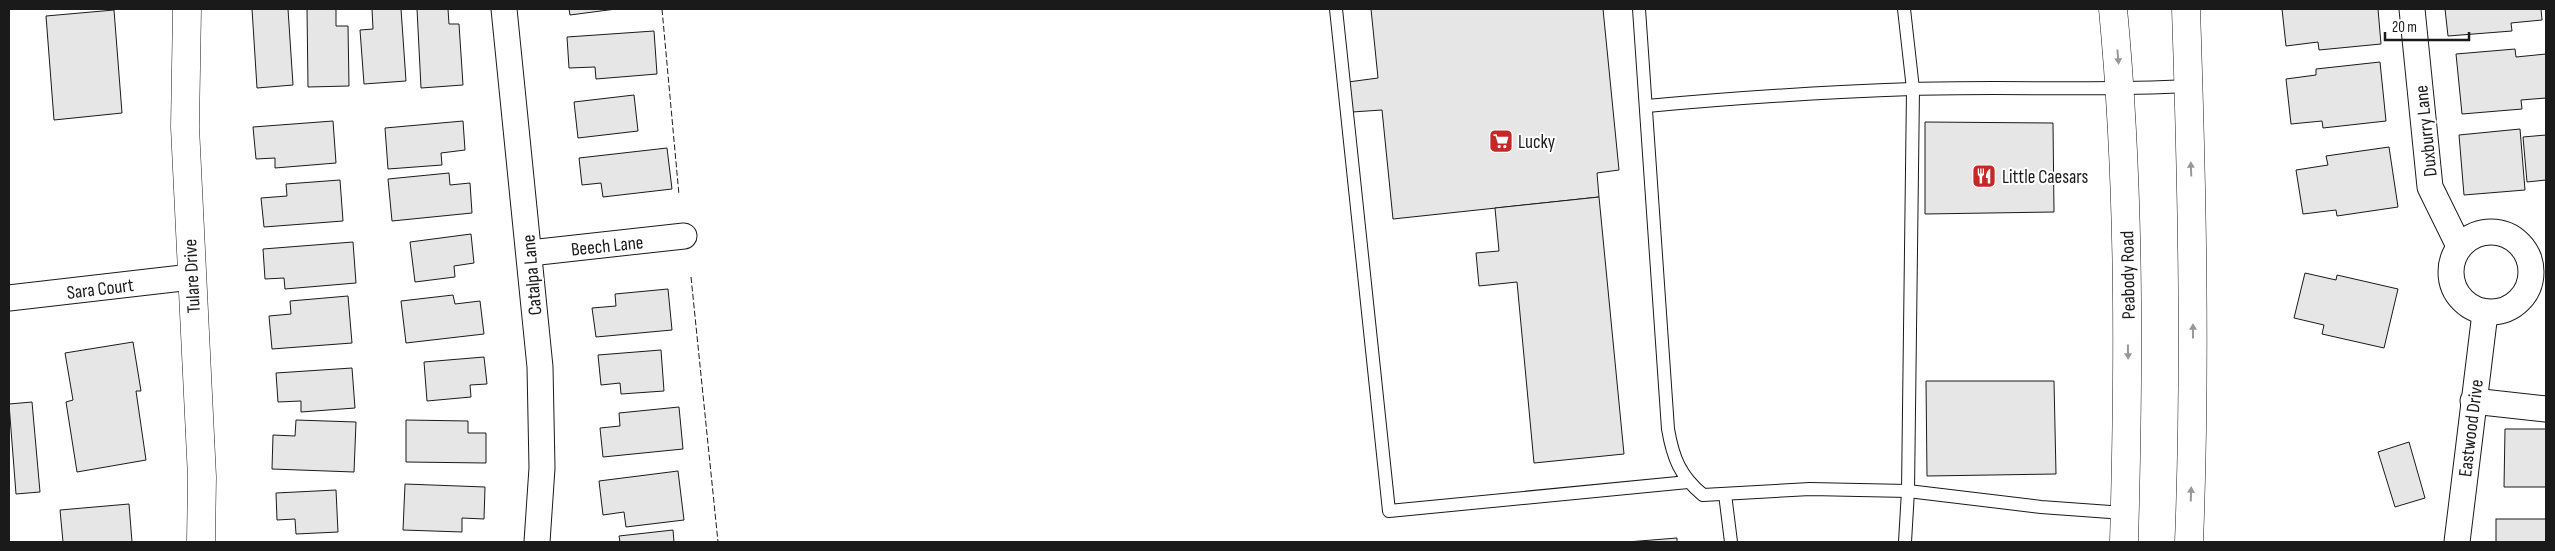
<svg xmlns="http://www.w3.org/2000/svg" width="2555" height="551" font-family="'Sofia Sans Condensed',sans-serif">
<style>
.building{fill:#e6e6e6;stroke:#1a1a1a}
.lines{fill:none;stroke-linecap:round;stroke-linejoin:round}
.service-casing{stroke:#1a1a1a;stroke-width:14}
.minor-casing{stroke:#1a1a1a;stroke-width:27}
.tertiary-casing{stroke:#1a1a1a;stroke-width:29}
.primary-casing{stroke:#1a1a1a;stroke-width:29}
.service{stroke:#fff;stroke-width:12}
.minor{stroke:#fff;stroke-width:25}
.tertiary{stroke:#fff;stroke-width:28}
.primary{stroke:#fff;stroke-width:28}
.fence{stroke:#1a1a1a;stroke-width:1;stroke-dasharray:6 2.5;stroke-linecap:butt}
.oneway{fill:#989898}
.labels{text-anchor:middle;stroke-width:4;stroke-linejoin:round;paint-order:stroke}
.street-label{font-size:19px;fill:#1a1a1a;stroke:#fff}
.poi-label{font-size:19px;fill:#1a1a1a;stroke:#fff;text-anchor:start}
</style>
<rect width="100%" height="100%" fill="#fff"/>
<!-- building -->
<g class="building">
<path d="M 252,9 L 288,9 L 293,85 L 257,88 Z"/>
<path d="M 307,9 L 336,9 L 336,26 L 348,26 L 349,86 L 308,87 Z"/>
<path d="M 372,9 L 401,9 L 406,81 L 364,84 L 360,30 L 373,29 Z"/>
<path d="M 417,9 L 448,9 L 449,24 L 459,24 L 463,85 L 421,88 Z"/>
<path d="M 569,9 L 616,9 L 570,15 Z"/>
<path d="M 1371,9 L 1603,9 L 1619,170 L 1597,173 L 1599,197 L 1393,219 L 1382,110 L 1352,112 L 1348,82 L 1378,78 Z"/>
<path d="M 2282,9 L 2378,9 L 2381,44 L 2319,50 L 2318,42 L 2286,46 Z"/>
<path d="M 2445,9 L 2541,9 L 2542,20 L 2511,23 L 2512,31 L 2448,36 Z"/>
<path d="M 114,10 L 122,113 L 54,120 L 46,16 Z"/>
<path d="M 654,31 L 657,74 L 596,79 L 595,67 L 569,68 L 567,37 Z"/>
<path d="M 2515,49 L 2516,57 L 2546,54 L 2546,98 L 2521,100 L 2522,109 L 2462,114 L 2456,54 Z"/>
<path d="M 2380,62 L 2386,121 L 2323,128 L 2322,121 L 2291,124 L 2286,79 L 2316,75 L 2316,69 Z"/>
<path d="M 634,95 L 638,131 L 578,138 L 574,102 Z"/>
<path d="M 333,121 L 336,163 L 275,168 L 275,158 L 256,159 L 253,127 Z"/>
<path d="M 463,121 L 465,150 L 441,153 L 442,165 L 388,169 L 385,128 Z"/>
<path d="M 1925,122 L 2053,123 L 2054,212 L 1925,214 Z"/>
<path d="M 2520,129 L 2525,190 L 2464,195 L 2459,135 Z"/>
<path d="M 2546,135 L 2546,180 L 2527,182 L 2523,137 Z"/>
<path d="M 2389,147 L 2398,207 L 2337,216 L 2336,210 L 2303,214 L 2296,170 L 2328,165 L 2326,156 Z"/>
<path d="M 667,148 L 672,189 L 603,197 L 601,183 L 582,185 L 579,158 Z"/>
<path d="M 449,173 L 450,185 L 470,183 L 472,213 L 392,221 L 388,179 Z"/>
<path d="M 340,180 L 343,221 L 264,227 L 261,198 L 287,196 L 286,184 Z"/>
<path d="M 1599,197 L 1624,454 L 1534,463 L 1517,282 L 1479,286 L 1476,253 L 1499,251 L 1495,208 Z"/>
<path d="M 471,234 L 474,263 L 454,266 L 455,277 L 415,282 L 410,242 Z"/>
<path d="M 353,242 L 356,283 L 285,289 L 284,278 L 265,279 L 263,249 Z"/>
<path d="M 2305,273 L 2336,280 L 2337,275 L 2398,289 L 2384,348 L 2322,334 L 2324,325 L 2294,318 Z"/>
<path d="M 668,289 L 672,330 L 596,337 L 592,308 L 616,306 L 615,294 Z"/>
<path d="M 453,295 L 455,304 L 480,301 L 484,334 L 406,343 L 401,301 Z"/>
<path d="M 348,296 L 352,343 L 272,349 L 269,316 L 291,314 L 290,301 Z"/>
<path d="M 133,342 L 141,391 L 136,391 L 146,460 L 77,472 L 66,402 L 73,400 L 65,353 Z"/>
<path d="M 661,350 L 664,391 L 621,394 L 620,383 L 601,385 L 598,355 Z"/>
<path d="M 484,357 L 487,384 L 470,385 L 471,397 L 427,401 L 424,362 Z"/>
<path d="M 352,368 L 355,408 L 301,412 L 301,401 L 278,402 L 276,373 Z"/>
<path d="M 1926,381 L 2054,381 L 2056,474 L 1927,476 Z"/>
<path d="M 32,402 L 40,492 L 16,494 L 9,404 Z"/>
<path d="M 679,407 L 683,449 L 603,457 L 600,428 L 620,426 L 619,413 Z"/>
<path d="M 296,420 L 356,422 L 354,472 L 272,469 L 273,435 L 295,436 Z"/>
<path d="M 406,420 L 468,421 L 468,433 L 486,433 L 486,463 L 406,462 Z"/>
<path d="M 2505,429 L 2546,429 L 2546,487 L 2504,487 Z"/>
<path d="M 2409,442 L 2425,498 L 2395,507 L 2378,452 Z"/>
<path d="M 678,471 L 684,520 L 626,527 L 624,512 L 603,515 L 599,481 Z"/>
<path d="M 405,484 L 485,487 L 484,519 L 462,518 L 462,532 L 403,530 Z"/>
<path d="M 336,490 L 338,532 L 296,534 L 295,519 L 277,520 L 276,493 Z"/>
<path d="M 129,504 L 132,542 L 63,542 L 60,510 Z"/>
<rect x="2496" y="519" width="50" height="23"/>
<path d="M 673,530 L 674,542 L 620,542 L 619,536 Z"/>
<path d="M 1677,538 L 1677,542 L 1627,542 Z"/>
</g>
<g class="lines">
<!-- service casing -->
<g class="service-casing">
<g id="service">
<path d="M 1336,9 L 1389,511 L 1688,482"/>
<path d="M 1639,9 L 1668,429 C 1673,458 1680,476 1703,495 L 1810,489 L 1908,491 L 2041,507 L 2124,513"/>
<path d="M 1904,9 L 1913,89 L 1908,491 L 1905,542"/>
<path d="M 1647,106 C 1735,98 1823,92 1912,89 C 2004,86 2096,91 2188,86"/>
<path d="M 1725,494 L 1731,542"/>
</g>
</g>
<!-- minor casing -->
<g class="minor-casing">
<g id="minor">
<path d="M 504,9 L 540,367 L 542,468 L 537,542"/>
<path d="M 2412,9 L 2430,187 L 2459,246"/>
<circle cx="2491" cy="272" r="40"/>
<path d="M 530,253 L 684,236"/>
<path d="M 9,298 L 191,277"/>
<path d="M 2473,401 L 2546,409"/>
<path d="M 2457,542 L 2485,313"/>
</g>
</g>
<!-- tertiary casing -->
<g class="tertiary-casing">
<path id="tertiary" d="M 187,9 L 185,127 L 202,477 L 201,542"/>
</g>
<!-- primary casing -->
<g class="primary-casing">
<g id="primary">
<path d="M 2113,9 C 2130,187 2129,364 2124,542"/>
<path d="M 2186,9 C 2192,188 2196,363 2189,542"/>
</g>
</g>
<!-- service -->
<use href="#service" class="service"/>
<!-- minor -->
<use href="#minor" class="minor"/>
<!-- tertiary -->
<use href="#tertiary" class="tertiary"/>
<!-- primary -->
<use href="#primary" class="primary"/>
<!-- fence -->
<g class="fence">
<path d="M 662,9 L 679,195"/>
<path d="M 691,277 L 718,542"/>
</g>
</g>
<!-- one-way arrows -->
<defs><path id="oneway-solid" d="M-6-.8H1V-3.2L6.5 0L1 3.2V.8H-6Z" transform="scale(1.25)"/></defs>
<g class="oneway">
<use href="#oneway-solid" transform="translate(2118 57) rotate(85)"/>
<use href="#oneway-solid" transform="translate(2191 169) rotate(-92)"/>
<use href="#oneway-solid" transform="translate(2193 331) rotate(-90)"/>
<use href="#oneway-solid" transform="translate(2128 352) rotate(89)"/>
<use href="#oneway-solid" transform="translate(2191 494) rotate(-88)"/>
</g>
<!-- icons -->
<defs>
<g id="supermarket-square" transform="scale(1.25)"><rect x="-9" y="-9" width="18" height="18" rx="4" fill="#c62828" stroke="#fff"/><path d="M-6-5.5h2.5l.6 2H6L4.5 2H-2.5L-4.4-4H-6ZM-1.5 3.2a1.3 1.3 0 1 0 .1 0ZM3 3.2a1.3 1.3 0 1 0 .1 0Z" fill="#fff"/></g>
<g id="restaurant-square" transform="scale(1.25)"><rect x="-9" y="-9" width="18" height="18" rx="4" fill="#c62828" stroke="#fff"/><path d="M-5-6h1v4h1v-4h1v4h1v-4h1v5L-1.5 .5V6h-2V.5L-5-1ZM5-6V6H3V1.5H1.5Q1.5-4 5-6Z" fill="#fff"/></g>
</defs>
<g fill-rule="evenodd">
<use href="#supermarket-square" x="1501" y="141"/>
<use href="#restaurant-square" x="1984" y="176"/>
</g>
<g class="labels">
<!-- street labels -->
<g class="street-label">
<text transform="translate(2425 131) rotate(-96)" y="7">Duxburry Lane</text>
<text transform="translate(607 245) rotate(-6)" y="7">Beech Lane</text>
<text transform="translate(531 275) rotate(-95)" y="7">Catalpa Lane</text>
<text transform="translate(2127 275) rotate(-91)" y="7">Peabody Road</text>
<text transform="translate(191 276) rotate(-93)" y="7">Tulare Drive</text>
<text transform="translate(100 288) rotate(-7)" y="7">Sara Court</text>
<text transform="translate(2470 428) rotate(-83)" y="7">Eastwood Drive</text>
</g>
<!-- poi labels -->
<g class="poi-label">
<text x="1518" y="148">Lucky</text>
<text x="2002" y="183">Little Caesars</text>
</g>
</g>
<!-- border -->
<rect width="2555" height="551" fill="none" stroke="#1a1a1a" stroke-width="20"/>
<!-- scale -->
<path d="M2385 32v8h84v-8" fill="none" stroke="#1a1a1a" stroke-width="2.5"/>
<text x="2392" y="32" font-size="15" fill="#1a1a1a" stroke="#ffffff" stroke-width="4" paint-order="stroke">20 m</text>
</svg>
